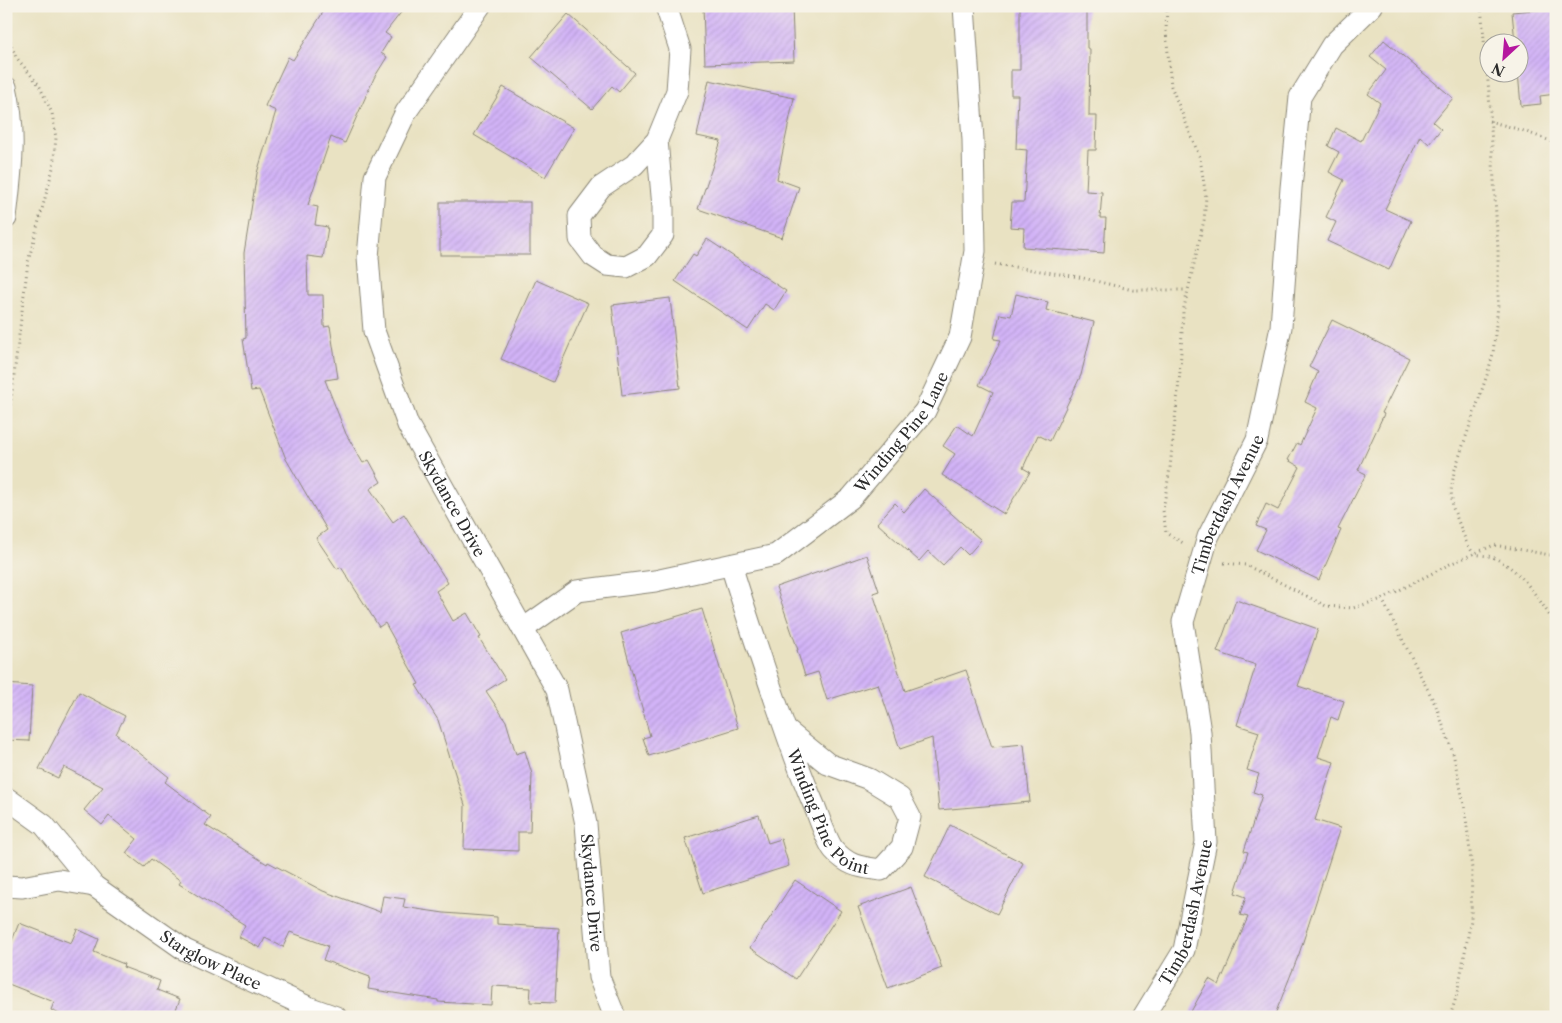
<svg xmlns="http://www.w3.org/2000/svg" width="1562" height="1023" font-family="'Libre Caslon Text',serif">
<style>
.building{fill:url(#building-hatch)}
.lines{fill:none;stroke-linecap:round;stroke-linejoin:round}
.street-casing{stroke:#8a8676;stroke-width:23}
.path{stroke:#8a8676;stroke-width:3;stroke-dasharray:1 4;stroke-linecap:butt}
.street{stroke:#fff;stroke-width:21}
.labels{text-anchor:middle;stroke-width:4.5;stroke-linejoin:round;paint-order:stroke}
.street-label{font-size:16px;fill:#2b2b2b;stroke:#f7f3e8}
</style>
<defs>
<pattern id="building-hatch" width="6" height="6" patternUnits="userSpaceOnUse" patternTransform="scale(1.25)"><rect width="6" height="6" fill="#d2b3f7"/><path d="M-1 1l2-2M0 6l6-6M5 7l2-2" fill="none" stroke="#b49ad4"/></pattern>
</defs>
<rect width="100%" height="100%" fill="#f7f3e8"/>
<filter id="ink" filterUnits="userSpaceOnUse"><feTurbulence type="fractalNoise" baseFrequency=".02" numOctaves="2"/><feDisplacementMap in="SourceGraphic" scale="10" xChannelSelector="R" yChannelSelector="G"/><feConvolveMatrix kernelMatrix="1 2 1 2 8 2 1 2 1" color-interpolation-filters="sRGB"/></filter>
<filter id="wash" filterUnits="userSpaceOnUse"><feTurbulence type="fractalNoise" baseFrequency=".0096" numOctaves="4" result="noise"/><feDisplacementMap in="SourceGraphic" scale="20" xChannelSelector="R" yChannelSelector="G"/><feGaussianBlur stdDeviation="1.12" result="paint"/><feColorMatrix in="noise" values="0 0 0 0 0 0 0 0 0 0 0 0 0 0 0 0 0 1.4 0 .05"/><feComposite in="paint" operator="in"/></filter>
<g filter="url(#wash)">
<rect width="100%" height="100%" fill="#e9e2c2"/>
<g id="blocks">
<!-- building -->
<g class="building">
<path d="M 327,6 L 406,6 L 385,33 L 391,37 L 381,53 L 387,57 L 374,78 L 345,143 L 331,137 L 308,205 L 318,207 L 315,225 L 328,227 L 323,258 L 307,256 L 308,295 L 323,295 L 324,327 L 330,326 L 338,378 L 325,380 L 346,434 L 363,463 L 369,460 L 381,482 L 370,489 L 393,522 L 404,514 L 448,583 L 436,591 L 453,621 L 467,613 L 481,637 L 479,638 L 505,679 L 486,691 L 506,721 L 516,754 L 525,751 L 532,774 L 530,832 L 518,832 L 518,851 L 464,849 L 465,805 L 438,720 L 416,685 L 419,684 L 385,623 L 379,627 L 341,567 L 337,569 L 316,538 L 327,530 L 286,459 L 259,390 L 251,391 L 243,339 L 246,338 L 244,253 L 257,173 L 276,111 L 265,106 L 288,57 L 293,60 Z"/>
<path d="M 703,6 L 792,6 L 794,61 L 705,64 Z"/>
<path d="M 1020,6 L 1087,6 L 1087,48 L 1090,49 L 1089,116 L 1097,116 L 1096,150 L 1088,150 L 1086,191 L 1102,192 L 1100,218 L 1106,218 L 1104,253 L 1023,247 L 1024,228 L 1010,227 L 1012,202 L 1024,202 L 1026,169 L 1027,150 L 1016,149 L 1018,95 L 1011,95 L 1011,70 L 1020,70 Z"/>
<path d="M 1556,8 L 1556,94 L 1540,96 L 1541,104 L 1521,106 L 1518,72 L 1520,72 L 1520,42 L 1515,42 L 1512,12 Z"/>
<path d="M 568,14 L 635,73 L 619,92 L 612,86 L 592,109 L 531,57 Z"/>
<path d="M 1384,40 L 1453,98 L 1433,122 L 1441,129 L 1429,144 L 1420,136 L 1385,209 L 1411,221 L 1389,270 L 1327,241 L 1336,222 L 1326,217 L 1344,180 L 1329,172 L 1339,152 L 1328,146 L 1336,128 L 1361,141 L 1380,103 L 1368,94 L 1386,70 L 1370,57 Z"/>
<path d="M 709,80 L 794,98 L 777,179 L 799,187 L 782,238 L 698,209 L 721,141 L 697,136 Z"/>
<path d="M 503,87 L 574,128 L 545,177 L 474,135 Z"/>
<rect x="440" y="202" width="90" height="53"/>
<path d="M 707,239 L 786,291 L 774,310 L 765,304 L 748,330 L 675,281 L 693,254 L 696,256 Z"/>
<path d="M 536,280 L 588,303 L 553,382 L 501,359 Z"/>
<path d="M 1016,294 L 1048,302 L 1046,310 L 1094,322 L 1081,375 L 1050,441 L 1038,435 L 1023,468 L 1030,472 L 1004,514 L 942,475 L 955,454 L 943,446 L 957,425 L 973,436 L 993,392 L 979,385 L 1001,340 L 994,339 L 1000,314 L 1011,316 Z"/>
<path d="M 670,298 L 680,388 L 622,395 L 612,305 Z"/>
<path d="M 1332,320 L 1409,358 L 1382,413 L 1384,414 L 1358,470 L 1366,474 L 1338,529 L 1341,530 L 1319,580 L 1256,550 L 1266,530 L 1256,526 L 1266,504 L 1278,510 L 1300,467 L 1288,460 L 1297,443 L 1300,445 L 1317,408 L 1305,402 L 1318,372 L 1309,367 Z"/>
<path d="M 924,489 L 981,540 L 968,555 L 960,547 L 943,565 L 928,551 L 919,561 L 877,523 L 895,503 L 904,512 Z"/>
<path d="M 867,555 L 879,591 L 873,593 L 905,691 L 966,670 L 992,747 L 1024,744 L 1030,802 L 939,810 L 932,738 L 900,749 L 878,684 L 827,700 L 818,672 L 805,676 L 797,650 L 798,650 L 776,587 Z"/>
<path d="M 1236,600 L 1318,629 L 1298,686 L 1344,701 L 1338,720 L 1331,717 L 1318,757 L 1334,762 L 1315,820 L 1340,828 L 1299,954 L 1274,1017 L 1188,1017 L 1209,979 L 1219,985 L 1248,917 L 1240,915 L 1246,897 L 1235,893 L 1248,852 L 1244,851 L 1262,795 L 1253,792 L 1259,774 L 1247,770 L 1259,732 L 1237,725 L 1256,665 L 1217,652 Z"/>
<path d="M 702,609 L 738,728 L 649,756 L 643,738 L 650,736 L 621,633 Z"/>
<path d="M 6,684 L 32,686 L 29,741 L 6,740 Z"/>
<path d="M 79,692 L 125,716 L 116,734 L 169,777 L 165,782 L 211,817 L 205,825 L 267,864 L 268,862 L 323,891 L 380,912 L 383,896 L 405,899 L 403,907 L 444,913 L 497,917 L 497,924 L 559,928 L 555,1003 L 530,1002 L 531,988 L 492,986 L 491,1005 L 438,1002 L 438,1000 L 368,989 L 370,977 L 323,960 L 328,946 L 290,932 L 283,947 L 265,938 L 260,948 L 239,937 L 245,925 L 179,884 L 181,881 L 151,859 L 144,867 L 126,853 L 137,839 L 109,816 L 102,825 L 84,810 L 103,787 L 64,767 L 58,778 L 39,769 Z"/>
<path d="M 759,815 L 768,843 L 781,839 L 789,866 L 703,893 L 685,838 Z"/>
<path d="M 950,825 L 1023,863 L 997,914 L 925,877 Z"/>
<path d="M 795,880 L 841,911 L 796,979 L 750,948 Z"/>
<path d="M 911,887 L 942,968 L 888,988 L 858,907 Z"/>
<path d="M 19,923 L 71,943 L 77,929 L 99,939 L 94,952 L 124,964 L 123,967 L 160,981 L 157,990 L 180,999 L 173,1017 L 66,1017 L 51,1010 L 54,1002 L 6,983 L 6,956 Z"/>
</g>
</g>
</g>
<g filter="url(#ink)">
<use href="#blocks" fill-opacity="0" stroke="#8a8676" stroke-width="1"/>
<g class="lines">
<!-- street casing -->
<g class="street-casing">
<g id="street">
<path id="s1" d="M 480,6 L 406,112 L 375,177 L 368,257 L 374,331 L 408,425 L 557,690 L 586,824 L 599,977 L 615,1017"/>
<path d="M 6,87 C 17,133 11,172 6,218"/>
<path d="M 657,140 L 663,207 L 663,235 L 647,256 L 626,267 L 607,265 L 593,256 L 580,239 L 579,216 L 601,187 L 634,165 L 657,140 L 677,91 L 680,49 L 666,6"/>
<path id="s2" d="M 731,565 C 747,617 764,668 782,720 C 792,749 802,778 814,805 C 819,817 827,842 834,850 C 849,867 861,867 881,870 L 902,847 L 910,817 L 900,798 L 869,779 L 828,764 L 786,730"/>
<path id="s3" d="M 523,629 L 577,591 L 655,581 L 776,555 L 851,498 L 925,411 L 960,337 L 975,251 L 973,140 L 964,6"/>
<path id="s4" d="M 6,799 L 8,799 L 44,825 L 94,886 L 185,950 L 308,1007 L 336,1017"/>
<path d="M 6,886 L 22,887 L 59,880 L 94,886"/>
<path id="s5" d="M 1143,1017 L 1184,950 L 1206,842 L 1200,732 L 1183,622 L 1208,537 L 1257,440 L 1281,327 L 1291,188 L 1300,97 L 1332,45 L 1372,6"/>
</g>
</g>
<!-- path -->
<g class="path">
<path d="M 1167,6 L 1166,31 L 1171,86 L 1200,158 L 1206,197 L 1204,220 L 1183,312 L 1180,372 L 1170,468 L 1163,510 L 1166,533 L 1183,543"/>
<path d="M 1481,6 L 1489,93 L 1498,250 L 1498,305 L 1493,354 L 1487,375 L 1454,472 L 1451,491 L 1453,508 L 1467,544 L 1473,553 C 1479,556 1486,555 1492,557 C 1522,569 1539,600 1556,625"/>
<path d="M 6,32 L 16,57 L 39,85 L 52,113 L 56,138 L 53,168 L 28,262 L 6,440"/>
<path d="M 1489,121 L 1521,130 L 1556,143"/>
<path d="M 995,264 L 1079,277 L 1133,290 L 1187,290"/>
<path d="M 1224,563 L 1246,565 L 1326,606 L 1353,608 L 1382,599 L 1450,564 L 1494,545 L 1556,556"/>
<path d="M 1382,599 L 1436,706 L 1453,753 L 1465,809 L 1472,869 L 1471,920 L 1457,994 L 1450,1017"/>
</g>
<!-- street -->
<use href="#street" class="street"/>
</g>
</g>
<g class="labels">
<!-- street labels -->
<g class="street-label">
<text dy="6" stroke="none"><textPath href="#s3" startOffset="446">Winding Pine Lane</textPath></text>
<text dy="6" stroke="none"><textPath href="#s1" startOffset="546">Skydance Drive</textPath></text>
<text dy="6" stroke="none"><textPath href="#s5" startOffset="536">Timberdash Avenue</textPath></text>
<text dy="6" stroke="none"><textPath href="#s2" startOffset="269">Winding Pine Point</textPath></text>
<text dy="6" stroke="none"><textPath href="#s1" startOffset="966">Skydance Drive</textPath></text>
<text dy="6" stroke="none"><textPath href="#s5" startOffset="115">Timberdash Avenue</textPath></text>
<text dy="6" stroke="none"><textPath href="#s4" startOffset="264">Starglow Place</textPath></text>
</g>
</g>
<!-- margin -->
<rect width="1562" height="1023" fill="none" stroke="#f7f3e8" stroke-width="25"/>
<!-- north arrow -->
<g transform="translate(1504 58) rotate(206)"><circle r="24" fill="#f7f3e8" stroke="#a5a39c"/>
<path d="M0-4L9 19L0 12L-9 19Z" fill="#b5179e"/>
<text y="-8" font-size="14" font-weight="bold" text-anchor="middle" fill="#2b2b2b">N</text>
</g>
</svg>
